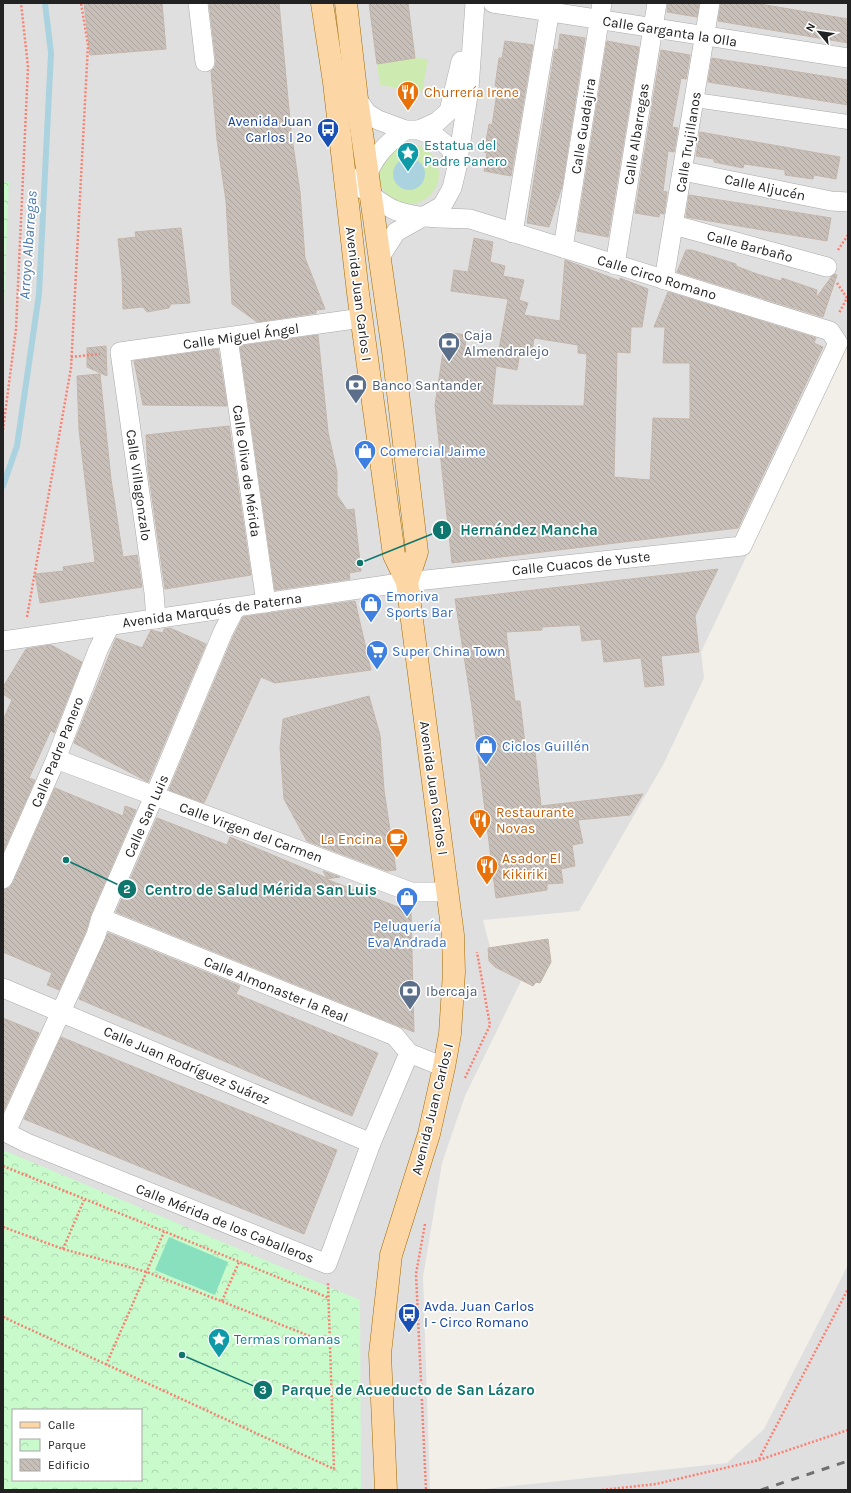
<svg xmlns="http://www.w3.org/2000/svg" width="851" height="1493" font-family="Karla,sans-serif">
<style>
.residential{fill:#e0dfdf;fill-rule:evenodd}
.grass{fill:#cdebb0}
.park{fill:url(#park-crowns);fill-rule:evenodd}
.pitch{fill:#88e0be}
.water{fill:#aad3df}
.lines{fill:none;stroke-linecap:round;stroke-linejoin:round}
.stream{stroke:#aad3df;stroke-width:6}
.building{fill:url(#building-back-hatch);stroke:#c4b6ab;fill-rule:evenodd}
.pedestrian-casing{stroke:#a9a9a9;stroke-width:15}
.minor-casing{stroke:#a9a9a9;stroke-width:20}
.primary-casing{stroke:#a06b00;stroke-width:23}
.path{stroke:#fa8072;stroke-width:2.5;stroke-dasharray:2 2;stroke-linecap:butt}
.pedestrian{stroke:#fff;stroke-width:14}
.minor{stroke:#fff;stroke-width:19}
.primary{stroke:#fcd6a4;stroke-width:22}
.rail{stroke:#707070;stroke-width:3;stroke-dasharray:8 8;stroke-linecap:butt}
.labels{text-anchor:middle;stroke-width:3.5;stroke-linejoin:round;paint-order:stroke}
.street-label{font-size:14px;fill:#222;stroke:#fff}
.food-label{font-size:14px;fill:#c56008;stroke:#fff;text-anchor:start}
.transit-label{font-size:14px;fill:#164399;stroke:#fff;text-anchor:end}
.culture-label{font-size:14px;fill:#0d838f;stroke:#fff;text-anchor:start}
.service-label{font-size:14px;fill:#4e5e75;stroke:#fff;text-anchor:start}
.shop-label{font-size:14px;fill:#366cbe;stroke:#fff;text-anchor:start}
.water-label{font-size:15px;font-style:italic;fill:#4a7aab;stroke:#fff}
.leader{fill:none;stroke:#0f766e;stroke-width:1.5}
.callout-dot{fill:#0f766e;stroke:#fff;stroke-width:1.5}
.mark-label{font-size:12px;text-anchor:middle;font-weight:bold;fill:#fff}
.callout-label{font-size:15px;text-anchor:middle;font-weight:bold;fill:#0f766e;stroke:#fff;stroke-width:3.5;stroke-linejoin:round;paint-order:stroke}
</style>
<defs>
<pattern id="park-crowns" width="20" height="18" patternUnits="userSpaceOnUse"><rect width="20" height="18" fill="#c8facc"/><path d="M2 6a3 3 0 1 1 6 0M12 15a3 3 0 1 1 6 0" fill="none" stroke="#acd6af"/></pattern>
<pattern id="building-back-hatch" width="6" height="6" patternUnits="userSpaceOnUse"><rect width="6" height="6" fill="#c7bfb8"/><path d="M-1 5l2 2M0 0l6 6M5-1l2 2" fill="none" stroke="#aba49e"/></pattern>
</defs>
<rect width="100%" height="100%" fill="#f2efe9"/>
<!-- residential -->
<g class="residential">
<path d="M 3,3 L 848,3 L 848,342 L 701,652 L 704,678 L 664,763 L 579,911 L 483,920 L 490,947 L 489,961 L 504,972 L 522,979 L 465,1096 L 442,1163 L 423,1277 L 430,1490 L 3,1490 ZM 13,1410 L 141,1410 L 141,1480 L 13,1480 Z"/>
<path d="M 848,1265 L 848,1490 L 475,1490 L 727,1463 L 764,1429 Z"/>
</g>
<!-- grass -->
<g class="grass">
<path d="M 415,58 L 428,59 L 422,92 L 380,85 L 377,64 Z"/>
<circle cx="409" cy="174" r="30"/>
</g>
<!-- park -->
<g class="park">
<path d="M 3,182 L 9,182 L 3,333 Z"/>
<path d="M 3,1150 L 360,1300 L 361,1490 L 3,1490 ZM 13,1410 L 141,1410 L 141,1480 L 13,1480 Z"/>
</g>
<!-- pitch -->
<path class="pitch" d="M 169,1237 L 228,1262 L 215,1295 L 155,1270 Z"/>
<!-- water -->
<circle class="water" cx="409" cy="174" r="16"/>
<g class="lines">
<!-- stream -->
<path class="stream" d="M 3,486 L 17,446 L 39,294 L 51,53 L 45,3"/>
</g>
<!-- building -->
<g class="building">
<path d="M 84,3 L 162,3 L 166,49 L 90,55 Z"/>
<path d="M 209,3 L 279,3 L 291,131 L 300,192 L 305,258 L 325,309 L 316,310 L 316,313 L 257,322 L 232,304 L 226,201 L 217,140 L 211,71 L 215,67 L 216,61 Z"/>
<path d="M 369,3 L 408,3 L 415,58 L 377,64 Z"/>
<path d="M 668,3 L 699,3 L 697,17 L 667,12 Z"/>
<path d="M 721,3 L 754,3 L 848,19 L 848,43 L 718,21 Z"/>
<path d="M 560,34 L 585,38 L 562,186 L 549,227 L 527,223 L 555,49 L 558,50 Z"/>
<path d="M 505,41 L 533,45 L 511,176 L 484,171 L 487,153 L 484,152 L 489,124 L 492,125 L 498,87 L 495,86 L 499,58 L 502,58 Z"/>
<path d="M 607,41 L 639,47 L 608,237 L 577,231 Z"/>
<path d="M 661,50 L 690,55 L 686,79 L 681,78 L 672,127 L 678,128 L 674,152 L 668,151 L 663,191 L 667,192 L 664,214 L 660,213 L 659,217 L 635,213 Z"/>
<path d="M 712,58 L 848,80 L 848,105 L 708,82 Z"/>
<path d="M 700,132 L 840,157 L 836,179 L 814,175 L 813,179 L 785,175 L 785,170 L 744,164 L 743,168 L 714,162 L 714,159 L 696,156 Z"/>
<path d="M 689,195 L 831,218 L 827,241 L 686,217 Z"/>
<path d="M 181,228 L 190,303 L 171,304 L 169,308 L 147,312 L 143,307 L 123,309 L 122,275 L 118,239 L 136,237 L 135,232 Z"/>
<path d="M 474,238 L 493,242 L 490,262 L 505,266 L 503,276 L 524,280 L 519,300 L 528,303 L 524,315 L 560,321 L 565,260 L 620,281 L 620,278 L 648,289 L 642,327 L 631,327 L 630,353 L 617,352 L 614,477 L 650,480 L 653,418 L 690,419 L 690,363 L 663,363 L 665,327 L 654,327 L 668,292 L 816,338 L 814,343 L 823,347 L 738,528 L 452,563 L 435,405 L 446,332 L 466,335 L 465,349 L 498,355 L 508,299 L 451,291 L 454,270 L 468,272 ZM 534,338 L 578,345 L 578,353 L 587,354 L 584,406 L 492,405 L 496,366 L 517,370 L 520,352 L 532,353 Z"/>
<path d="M 686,250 L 692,250 L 736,264 L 736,266 L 757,274 L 781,281 L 782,278 L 817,290 L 816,298 L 832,276 L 835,274 L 837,275 L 823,317 L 677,272 Z"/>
<path d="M 318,335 L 328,432 L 337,472 L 337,495 L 347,510 L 354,509 L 361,571 L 349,573 L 350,579 L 275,590 L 240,346 Z"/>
<path d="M 106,346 L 107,376 L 87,367 L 87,348 Z"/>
<path d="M 218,349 L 227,406 L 143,405 L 134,361 Z"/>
<path d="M 100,374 L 111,479 L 123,557 L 137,555 L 142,587 L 40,603 L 35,574 L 64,571 L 63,567 L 95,562 L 79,430 L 77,376 Z"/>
<path d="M 229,426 L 251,575 L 165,589 L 148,469 L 146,435 Z"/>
<path d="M 718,569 L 695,616 L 699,652 L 661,656 L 664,685 L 645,687 L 641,658 L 604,662 L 601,639 L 582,641 L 580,625 L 542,627 L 542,630 L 506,632 L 515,701 L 520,701 L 526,752 L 535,751 L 541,806 L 643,794 L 630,815 L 578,820 L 583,843 L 572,845 L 575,866 L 561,869 L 563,883 L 547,884 L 547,890 L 496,898 L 472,707 L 455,599 Z"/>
<path d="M 355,601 L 371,670 L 275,683 L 261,677 L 204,803 L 169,790 L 233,637 L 243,617 Z"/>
<path d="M 170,628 L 206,644 L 148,782 L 74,743 L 116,638 L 142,648 L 151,630 L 163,633 L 164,629 Z"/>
<path d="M 51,645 L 82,662 L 54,733 L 51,730 L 29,778 L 35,780 L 3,852 L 3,720 L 12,700 L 3,694 L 3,687 L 26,649 Z"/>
<path d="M 369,696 L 380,735 L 384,790 L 396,870 L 387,871 L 307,841 L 284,799 L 280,748 L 283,719 Z"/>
<path d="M 55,788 L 123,816 L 125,806 L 136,810 L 91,914 L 86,931 L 59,990 L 47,985 L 52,973 L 3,952 L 3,890 L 9,888 L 13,883 Z"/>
<path d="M 157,818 L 227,845 L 230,837 L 327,878 L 323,871 L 340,877 L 326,879 L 411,912 L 414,1032 L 116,912 Z"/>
<path d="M 108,933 L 240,986 L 236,994 L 378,1053 L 352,1116 L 79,999 Z"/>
<path d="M 548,939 L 551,962 L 540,983 L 536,982 L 533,986 L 495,967 L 489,961 L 488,948 Z"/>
<path d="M 3,1018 L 39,1033 L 4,1110 L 3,1110 Z"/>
<path d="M 61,1037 L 337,1150 L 304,1234 L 24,1119 Z"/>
</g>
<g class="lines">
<!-- pedestrian casing -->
<g class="pedestrian-casing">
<path id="pedestrian" d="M 695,100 L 848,122"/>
</g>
<!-- minor casing -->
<g class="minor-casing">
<g id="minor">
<path d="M 198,3 L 205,62"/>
<path d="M 493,3 L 848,58"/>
<path d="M 357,99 L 367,113 L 378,120 L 405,130 L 419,130 L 435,136 L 450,148 L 457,167 L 452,188 L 442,206 L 396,232 L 380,257"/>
<path d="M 419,130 L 437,122 L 449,111 L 461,61"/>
<path d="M 457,166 L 469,89 L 475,3"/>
<path d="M 683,171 L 831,201 L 848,202"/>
<path d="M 365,181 C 373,157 386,144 405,130"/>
<path d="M 674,225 L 827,267"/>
<path d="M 513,233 L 551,3"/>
<path d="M 563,248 L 602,3"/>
<path d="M 615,265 L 657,3"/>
<path d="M 664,280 L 710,3"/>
<path d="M 228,338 L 266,603"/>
<path d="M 156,619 L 154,593 L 120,352 L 362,318"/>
<path d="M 3,641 L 407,582 L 742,546 L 838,343 L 830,331 L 470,219 C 447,218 420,219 397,211 C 381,205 356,184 344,171"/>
<path d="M 56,759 L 411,892 L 448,892"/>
<path d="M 3,879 L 56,759 L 98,650 L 110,625"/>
<path d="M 101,918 L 395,1036 L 409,1053 L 444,1067"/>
<path d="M 3,988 L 371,1143"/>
<path d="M 3,1131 L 27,1143 L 327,1264 L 371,1143 L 409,1053"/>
<path d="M 6,1132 L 96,935 L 101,918 L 162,778 L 223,632 L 235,609"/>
</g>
</g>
<!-- primary casing -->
<g class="primary-casing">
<g id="primary">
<path d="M 322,3 L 334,82 L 358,293 L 394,555 L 407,582 L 453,935 L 454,972 L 450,1034 L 444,1067 L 429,1134 L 391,1255 L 380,1354 L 386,1490"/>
<path d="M 346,3 L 357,99 L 393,351 L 417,552 L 407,582"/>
</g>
</g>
<!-- path -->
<g class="path">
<path d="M 838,250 L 848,235"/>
<path d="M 837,283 L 847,298 L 839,313"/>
<path d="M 71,357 L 100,354"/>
<path d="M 3,430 L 16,329 L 28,67 L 21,3"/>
<path d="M 27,617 L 71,368 L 88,45 L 81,3"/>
<path d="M 465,1078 L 490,1025 L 477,952"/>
<path d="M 3,1166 L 329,1298"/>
<path d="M 425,1224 L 416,1274 L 426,1490"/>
<path d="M 3,1227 L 63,1249 L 147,1272 L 330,1344"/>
<path d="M 63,1249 L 84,1200"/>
<path d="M 222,1301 L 239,1262"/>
<path d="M 3,1317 L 334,1469 L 328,1283"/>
<path d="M 106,1365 L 164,1232"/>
<path d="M 759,1459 L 848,1289"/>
<path d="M 602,1490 L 656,1484 L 759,1460 L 848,1430"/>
</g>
<!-- pedestrian -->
<use href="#pedestrian" class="pedestrian"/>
<!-- minor -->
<use href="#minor" class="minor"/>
<!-- primary -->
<use href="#primary" class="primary"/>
<!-- rail -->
<path class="rail" d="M 761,1490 L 848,1461"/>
</g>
<!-- icons -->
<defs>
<g id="restaurant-pin" transform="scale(1.15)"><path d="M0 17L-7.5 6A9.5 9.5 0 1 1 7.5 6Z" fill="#e8710a" stroke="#fff"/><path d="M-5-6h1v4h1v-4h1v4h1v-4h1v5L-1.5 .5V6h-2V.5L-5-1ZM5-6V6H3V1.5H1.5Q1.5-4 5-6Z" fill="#fff"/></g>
<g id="bus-pin" transform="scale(1.15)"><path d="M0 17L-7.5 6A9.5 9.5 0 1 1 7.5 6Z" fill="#1a4fb4" stroke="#fff"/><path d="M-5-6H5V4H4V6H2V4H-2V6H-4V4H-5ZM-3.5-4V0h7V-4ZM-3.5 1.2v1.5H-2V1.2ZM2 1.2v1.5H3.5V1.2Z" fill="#fff"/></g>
<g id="sight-pin" transform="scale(1.15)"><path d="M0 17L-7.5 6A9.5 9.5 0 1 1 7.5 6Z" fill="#0f9aa8" stroke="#fff"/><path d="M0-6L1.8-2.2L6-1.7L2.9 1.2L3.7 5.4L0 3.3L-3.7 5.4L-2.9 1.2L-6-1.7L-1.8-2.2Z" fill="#fff"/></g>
<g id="bank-pin" transform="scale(1.15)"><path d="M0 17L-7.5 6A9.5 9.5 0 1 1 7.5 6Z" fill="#5c6f8a" stroke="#fff"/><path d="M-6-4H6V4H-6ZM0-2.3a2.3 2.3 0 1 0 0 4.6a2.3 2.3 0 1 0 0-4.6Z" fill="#fff"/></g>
<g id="shop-pin" transform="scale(1.15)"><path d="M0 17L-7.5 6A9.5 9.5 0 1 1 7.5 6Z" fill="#3f7fe0" stroke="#fff"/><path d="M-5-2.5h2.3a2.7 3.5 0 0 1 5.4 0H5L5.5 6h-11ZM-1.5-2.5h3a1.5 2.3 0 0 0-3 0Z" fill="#fff"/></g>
<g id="supermarket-pin" transform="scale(1.15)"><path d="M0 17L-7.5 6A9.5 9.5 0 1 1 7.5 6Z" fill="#3f7fe0" stroke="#fff"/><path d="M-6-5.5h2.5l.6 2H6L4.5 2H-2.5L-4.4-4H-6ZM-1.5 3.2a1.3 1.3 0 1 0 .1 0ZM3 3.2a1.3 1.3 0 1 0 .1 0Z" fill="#fff"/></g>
<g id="cafe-pin" transform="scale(1.15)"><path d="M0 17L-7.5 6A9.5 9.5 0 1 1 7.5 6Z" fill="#e8710a" stroke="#fff"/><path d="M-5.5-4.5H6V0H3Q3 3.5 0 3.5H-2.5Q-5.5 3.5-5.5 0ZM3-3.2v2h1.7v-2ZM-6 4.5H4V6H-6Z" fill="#fff"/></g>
</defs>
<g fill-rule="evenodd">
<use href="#restaurant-pin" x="408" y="92"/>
<use href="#bus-pin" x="328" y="129"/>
<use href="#sight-pin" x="408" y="153"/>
<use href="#bank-pin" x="449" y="343"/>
<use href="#bank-pin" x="356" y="385"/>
<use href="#shop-pin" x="365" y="451"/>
<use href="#shop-pin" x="371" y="604"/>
<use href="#supermarket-pin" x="377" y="651"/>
<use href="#shop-pin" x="486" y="746"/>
<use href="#restaurant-pin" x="480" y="820"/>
<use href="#cafe-pin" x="397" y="839"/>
<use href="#restaurant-pin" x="487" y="866"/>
<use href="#shop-pin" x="407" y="898"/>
<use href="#bank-pin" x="410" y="991"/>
<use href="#bus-pin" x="409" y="1314"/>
<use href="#sight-pin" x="219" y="1339"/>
</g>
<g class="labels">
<!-- street labels -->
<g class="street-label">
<text transform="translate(670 31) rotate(9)" y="5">Calle Garganta la Olla</text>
<text transform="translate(583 126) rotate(-81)" y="5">Calle Guadajira</text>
<text transform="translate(636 134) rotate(-81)" y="5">Calle Albarregas</text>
<text transform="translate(688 142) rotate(-81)" y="5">Calle Trujillanos</text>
<text transform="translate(765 187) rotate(12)" y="5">Calle Aljucén</text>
<text transform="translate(750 246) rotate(15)" y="5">Calle Barbaño</text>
<text transform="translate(657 277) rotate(17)" y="5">Calle Circo Romano</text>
<text transform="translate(359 294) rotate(83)" y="5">Avenida Juan Carlos I</text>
<text transform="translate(241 336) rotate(-8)" y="5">Calle Miguel Ángel</text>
<text transform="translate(247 471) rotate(82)" y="5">Calle Oliva de Mérida</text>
<text transform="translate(139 485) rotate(82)" y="5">Calle Villagonzalo</text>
<text transform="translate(581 563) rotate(-6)" y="5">Calle Cuacos de Yuste</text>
<text transform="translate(212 610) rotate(-8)" y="5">Avenida Marqués de Paterna</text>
<text transform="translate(57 752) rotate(-68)" y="5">Calle Padre Panero</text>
<text transform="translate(434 788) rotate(82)" y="5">Avenida Juan Carlos I</text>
<text transform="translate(146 816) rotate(-66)" y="5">Calle San Luis</text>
<text transform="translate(251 832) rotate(20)" y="5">Calle Virgen del Carmen</text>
<text transform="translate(276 989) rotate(22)" y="5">Calle Almonaster la Real</text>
<text transform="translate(187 1065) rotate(23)" y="5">Calle Juan Rodríguez Suárez</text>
<text transform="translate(432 1109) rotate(-76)" y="5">Avenida Juan Carlos I</text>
<text transform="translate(225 1223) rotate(22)" y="5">Calle Mérida de los Caballeros</text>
</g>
<!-- food labels -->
<g class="food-label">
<text x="424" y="97">Churrería Irene</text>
<text x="496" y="817">Restaurante<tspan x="496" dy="16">Novas</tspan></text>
<text x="382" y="844" text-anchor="end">La Encina</text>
<text x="502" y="863">Asador El<tspan x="502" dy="16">Kikiriki</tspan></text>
</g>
<!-- transit labels -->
<g class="transit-label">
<text x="312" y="126">Avenida Juan<tspan x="312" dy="16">Carlos I 2º</tspan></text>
<text x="424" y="1311" text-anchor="start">Avda. Juan Carlos<tspan x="424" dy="16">I - Circo Romano</tspan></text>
</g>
<!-- culture labels -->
<g class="culture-label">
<text x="424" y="150">Estatua del<tspan x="424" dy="16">Padre Panero</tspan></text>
<text x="234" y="1344">Termas romanas</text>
</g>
<!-- service labels -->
<g class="service-label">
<text x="464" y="340">Caja<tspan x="464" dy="16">Almendralejo</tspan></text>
<text x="372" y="390">Banco Santander</text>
<text x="426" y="996">Ibercaja</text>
</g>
<!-- shop labels -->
<g class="shop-label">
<text x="380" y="456">Comercial Jaime</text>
<text x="386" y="601">Emoriva<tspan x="386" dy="16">Sports Bar</tspan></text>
<text x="392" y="656">Super China Town</text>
<text x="502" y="751">Ciclos Guillén</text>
<text x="407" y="931" text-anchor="middle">Peluquería<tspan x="407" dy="16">Eva Andrada</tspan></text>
</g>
<!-- water labels -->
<g class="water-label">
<text transform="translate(28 245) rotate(-86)" y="5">Arroyo Albarregas</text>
</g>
</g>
<!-- callouts -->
<path class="leader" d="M360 563L442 530M66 860L127 889M182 1355L263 1390"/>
<g class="callout-dot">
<circle cx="360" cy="563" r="4"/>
<circle cx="66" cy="860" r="4"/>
<circle cx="182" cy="1355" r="4"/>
<circle cx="442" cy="530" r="10"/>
<circle cx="127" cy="889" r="10"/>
<circle cx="263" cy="1390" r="10"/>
</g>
<g class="mark-label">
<text x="442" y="534">1</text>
<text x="127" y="893">2</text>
<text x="263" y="1394">3</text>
</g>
<g class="callout-label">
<text x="529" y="535">Hernández Mancha</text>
<text x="261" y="895">Centro de Salud Mérida San Luis</text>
<text x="408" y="1395">Parque de Acueducto de San Lázaro</text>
</g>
<!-- border -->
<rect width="851" height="1493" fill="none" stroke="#222222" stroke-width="8"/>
<!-- legend -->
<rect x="12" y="1409" width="130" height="72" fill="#ffffff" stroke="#a7a7a7"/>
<rect x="20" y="1422" width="20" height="6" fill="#fcd6a4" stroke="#a7a7a7"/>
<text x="48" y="1429" font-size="12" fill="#222222">Calle</text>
<rect x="20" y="1439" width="20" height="12" fill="url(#park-crowns)" stroke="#a7a7a7"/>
<text x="48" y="1449" font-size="12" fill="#222222">Parque</text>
<rect x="20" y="1459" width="20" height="12" fill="url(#building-back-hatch)" stroke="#a7a7a7"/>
<text x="48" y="1469" font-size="12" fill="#222222">Edificio</text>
<!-- north arrow -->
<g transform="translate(819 32) rotate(299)" stroke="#ffffff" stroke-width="3" paint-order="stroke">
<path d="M0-3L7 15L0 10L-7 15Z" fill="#222222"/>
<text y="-6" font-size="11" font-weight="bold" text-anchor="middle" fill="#222222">N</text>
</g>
</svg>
